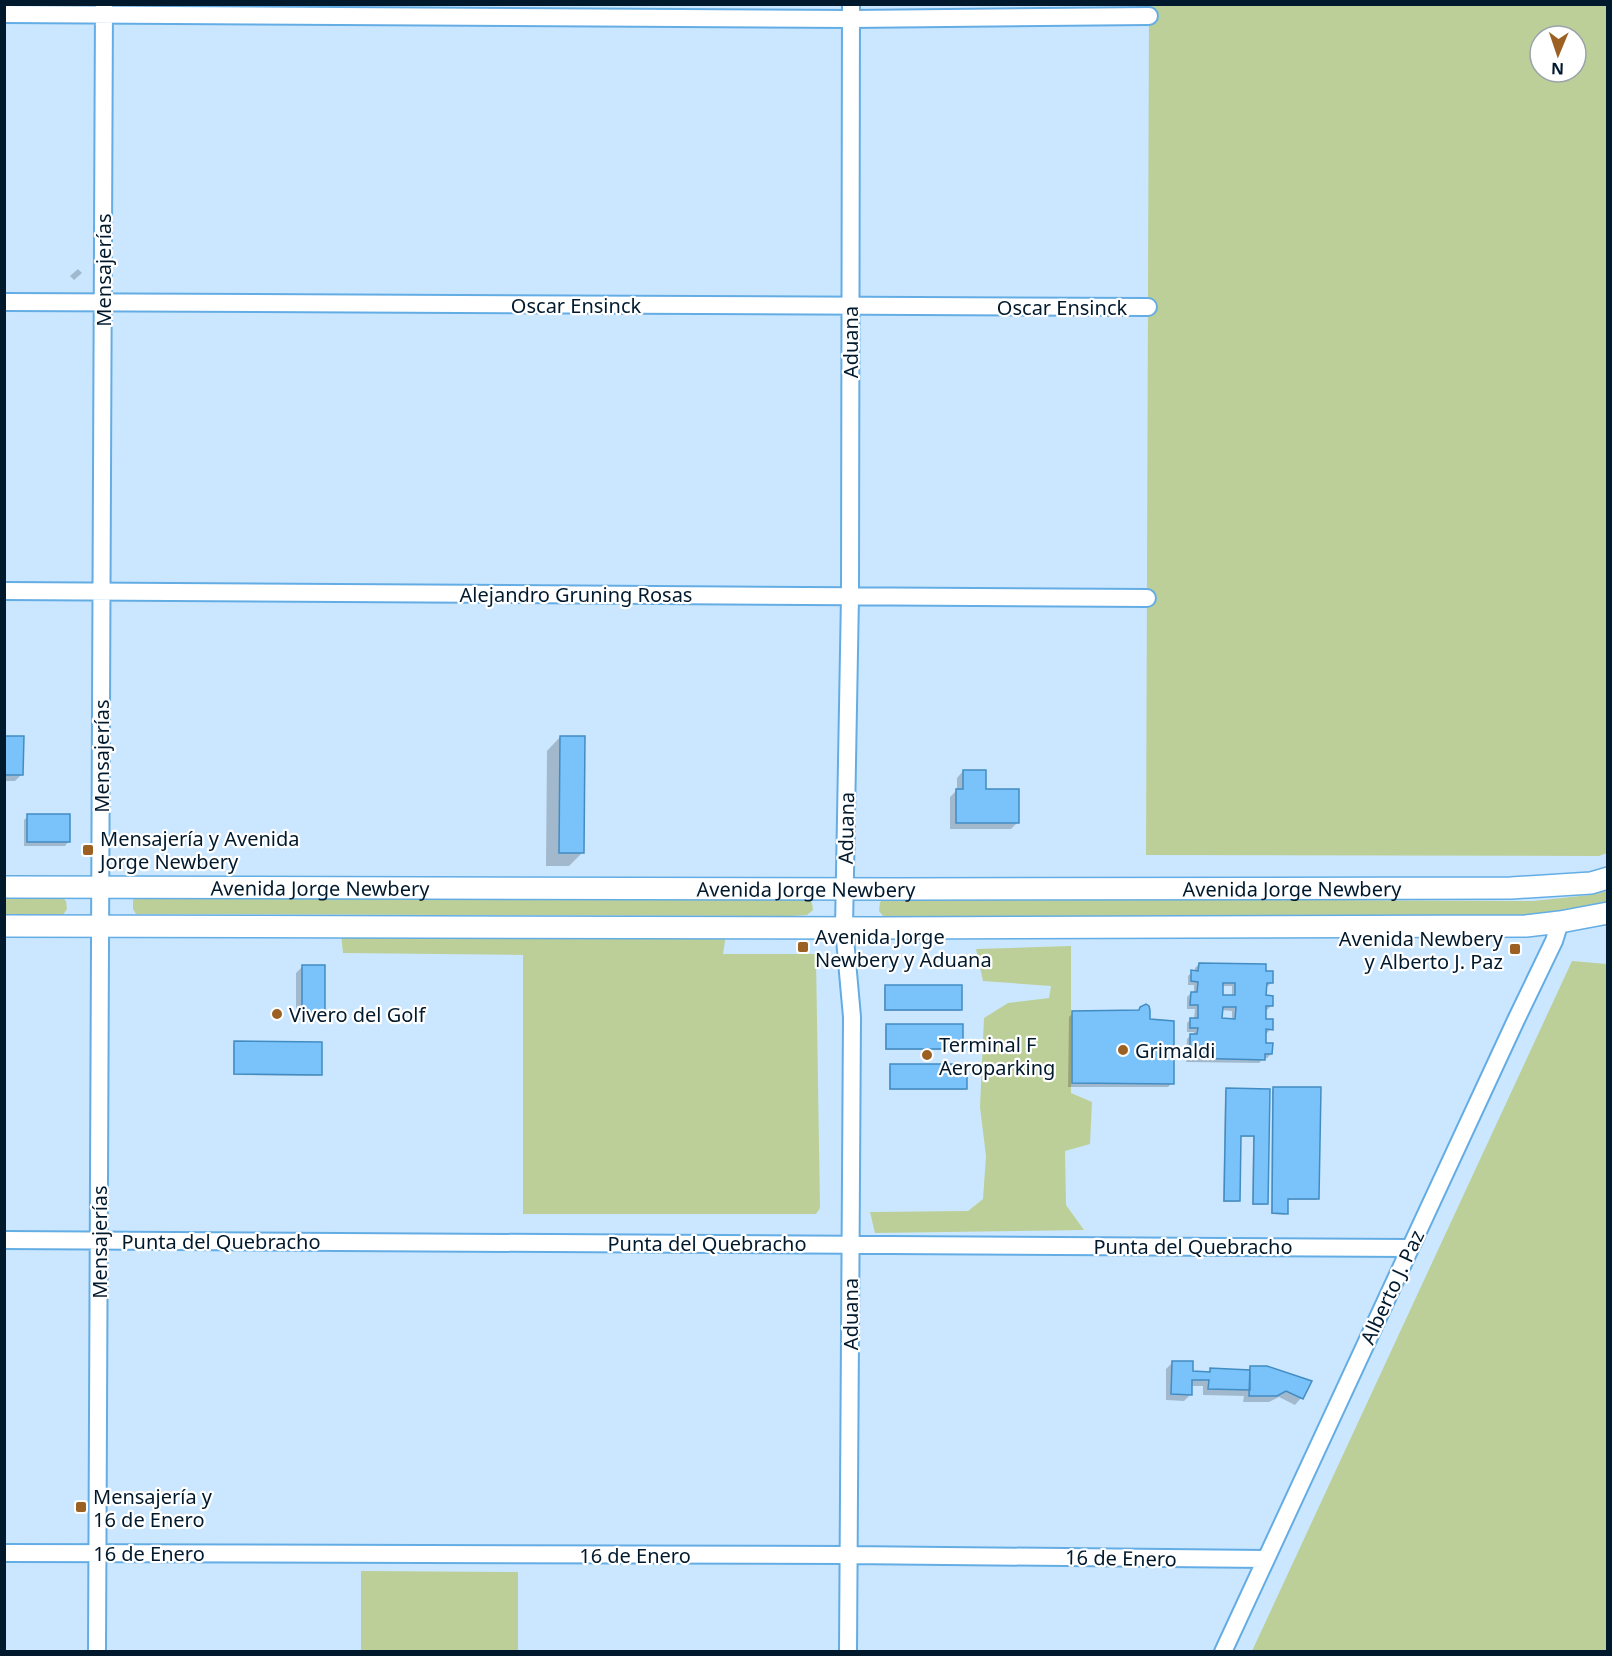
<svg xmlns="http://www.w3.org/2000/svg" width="1612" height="1656" viewBox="0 0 1612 1656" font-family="'Noto Sans',sans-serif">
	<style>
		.green { fill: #bdcf98; fill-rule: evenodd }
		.shadow { fill: #0003; fill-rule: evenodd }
		.building { fill: #79c2fa; stroke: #438cc2; stroke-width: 1.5; fill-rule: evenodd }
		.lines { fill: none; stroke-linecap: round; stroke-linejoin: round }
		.minor-casing { stroke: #64ade4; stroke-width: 20 }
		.major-casing { stroke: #64ade4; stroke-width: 24 }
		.minor { stroke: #fff; stroke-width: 16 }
		.major { stroke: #fff; stroke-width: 21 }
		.poi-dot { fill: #9c6122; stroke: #fff; stroke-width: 2 }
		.labels { text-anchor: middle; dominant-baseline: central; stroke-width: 4.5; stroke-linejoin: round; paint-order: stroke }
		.street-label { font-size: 20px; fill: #00192d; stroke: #fff }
		.poi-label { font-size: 20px; fill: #00192d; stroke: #fff; text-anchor: start }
	</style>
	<rect width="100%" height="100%" fill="#cbe7ff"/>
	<path class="green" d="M 1149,5 L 1607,5 L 1607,853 L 1599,856 L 1146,855 ZM 1540,36 L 1576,36 L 1576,72 L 1540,72 Z
		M 1608,891 L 1607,905 L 1532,917 L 883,916 L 879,911 L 880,902 L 886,898 L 1533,901 L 1590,895 Z
		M 139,896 L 808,899 L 812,903 L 813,910 L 807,915 L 792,916 L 136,914 L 133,909 L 133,900 Z
		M 5,897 L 62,897 L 66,901 L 67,909 L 63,915 L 5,915 Z
		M 341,934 L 726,935 L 723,954 L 815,954 L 816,957 L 820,1208 L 816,1214 L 523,1214 L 523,955 L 343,953 Z
		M 1071,946 L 1071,1093 L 1092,1102 L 1090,1144 L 1065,1151 L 1066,1205 L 1084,1230 L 875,1233 L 870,1212 L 968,1211 L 983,1199 L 986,1156 L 980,1107 L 984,1018 L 1008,1003 L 1049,998 L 1051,986 L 983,981 L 976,949 Z
		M 1572,961 L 1607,964 L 1607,1651 L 1252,1651 Z
		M 361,1571 L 518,1572 L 518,1651 L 361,1651 Z"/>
	<path class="shadow" d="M 78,269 L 82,273 L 74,280 L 70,276 Z
		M 4,737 L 22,774 L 15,781 L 4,781 Z
		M 560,737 L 583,852 L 569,866 L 546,866 L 547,751 Z
		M 963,771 L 1018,822 L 1011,829 L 950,829 L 950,797 L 957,790 L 957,778 Z
		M 28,816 L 69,841 L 65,846 L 24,846 L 24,820 Z
		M 1199,964 L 1264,972 L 1272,982 L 1268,986 L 1265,986 L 1265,997 L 1271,1006 L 1267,1010 L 1264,1010 L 1264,1020 L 1271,1029 L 1267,1033 L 1264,1033 L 1264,1045 L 1271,1054 L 1267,1058 L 1264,1058 L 1259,1063 L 1186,1062 L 1187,1039 L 1191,1035 L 1194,1035 L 1194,1032 L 1187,1032 L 1187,1023 L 1191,1019 L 1194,1019 L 1195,1009 L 1187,1009 L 1187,997 L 1191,993 L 1194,993 L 1194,985 L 1188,985 L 1188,976 L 1192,972 L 1195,972 L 1195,968 ZM 1222,986 L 1232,986 L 1232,996 L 1221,996 ZM 1221,1010 L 1232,1011 L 1232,1020 L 1221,1020 Z
		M 303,966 L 324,1014 L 317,1020 L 296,1020 L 296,973 Z
		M 886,986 L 961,1010 L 959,1011 L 884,1011 L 884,988 Z
		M 1140,1008 L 1172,1083 L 1168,1087 L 1068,1087 L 1069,1017 L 1073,1013 L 1137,1012 Z
		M 887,1025 L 962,1049 L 960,1050 L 885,1050 L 885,1027 Z
		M 235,1042 L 321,1074 L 319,1076 L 233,1075 L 233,1044 Z
		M 891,1066 L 965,1089 L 964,1090 L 889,1090 L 889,1067 Z
		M 1274,1088 L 1318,1198 L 1316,1200 L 1286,1200 L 1286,1213 L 1285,1215 L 1271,1214 L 1272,1090 Z
		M 1227,1089 L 1268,1090 L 1267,1204 L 1265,1205 L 1252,1205 L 1253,1137 L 1240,1137 L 1239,1201 L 1237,1202 L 1223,1202 L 1225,1091 Z
		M 1173,1362 L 1191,1373 L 1207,1373 L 1210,1370 L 1247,1371 L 1251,1367 L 1310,1381 L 1301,1398 L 1295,1405 L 1279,1397 L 1269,1402 L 1243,1402 L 1244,1396 L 1203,1395 L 1203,1386 L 1191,1386 L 1191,1394 L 1184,1401 L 1166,1400 L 1166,1369 Z"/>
	<path class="building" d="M 4,736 L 24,736 L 23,775 L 4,775 Z
		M 560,736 L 585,736 L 584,853 L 559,853 Z
		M 963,770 L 986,770 L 986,789 L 1019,789 L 1019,823 L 956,823 L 956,789 L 963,789 Z
		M 27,814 L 70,814 L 70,842 L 27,842 Z
		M 1199,963 L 1266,964 L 1266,971 L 1273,971 L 1273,983 L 1267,983 L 1266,995 L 1273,996 L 1273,1006 L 1266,1006 L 1266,1019 L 1273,1019 L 1273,1030 L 1266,1029 L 1266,1043 L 1273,1043 L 1272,1054 L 1265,1054 L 1265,1060 L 1190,1058 L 1190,1034 L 1197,1034 L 1198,1028 L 1190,1028 L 1190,1018 L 1198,1018 L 1198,1005 L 1190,1005 L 1191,992 L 1197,992 L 1198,982 L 1191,981 L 1191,970 L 1198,971 ZM 1223,983 L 1235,983 L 1235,995 L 1223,995 ZM 1223,1007 L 1236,1007 L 1235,1019 L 1222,1018 Z
		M 302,965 L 325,965 L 325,1014 L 302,1014 Z
		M 885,985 L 962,985 L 962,1010 L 885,1010 Z
		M 1146,1004 L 1149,1006 L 1150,1010 L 1150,1019 L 1174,1021 L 1174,1084 L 1072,1083 L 1072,1011 L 1139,1010 L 1140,1007 Z
		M 886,1024 L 963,1024 L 963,1049 L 886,1049 Z
		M 234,1041 L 322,1042 L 322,1075 L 234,1074 Z
		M 890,1064 L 967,1064 L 967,1089 L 890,1089 Z
		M 1273,1087 L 1321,1087 L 1319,1199 L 1288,1199 L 1288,1214 L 1272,1213 Z
		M 1226,1088 L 1270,1089 L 1268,1204 L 1253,1204 L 1254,1136 L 1241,1136 L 1240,1201 L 1224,1201 Z
		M 1172,1361 L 1193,1361 L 1193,1371 L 1210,1372 L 1210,1368 L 1250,1370 L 1250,1390 L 1208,1389 L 1209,1380 L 1192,1380 L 1192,1395 L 1171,1394 Z
		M 1250,1366 L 1267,1366 L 1312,1381 L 1303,1399 L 1286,1391 L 1277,1396 L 1249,1396 Z"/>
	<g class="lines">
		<g class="minor-casing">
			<path id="minor" d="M 4,14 L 851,19 L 1149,16
				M 4,302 L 1148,307
				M 4,591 L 1147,598
				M 4,1240 L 1410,1248
				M 4,1553 L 848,1555 L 1266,1559
				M 97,1652 L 104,4
				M 848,1652 L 852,1017 L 844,928 L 850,596 L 851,4
				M 1223,1652 L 1516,1020 L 1554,941 L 1560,922"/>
		</g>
		<g class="major-casing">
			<g id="major">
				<path id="s1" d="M 4,887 L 898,889 L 1511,888 L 1591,883 L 1608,878"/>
				<path d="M 4,926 L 878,928 L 1526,926 L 1560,922 L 1608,913"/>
			</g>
		</g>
		<use href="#minor" class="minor"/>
		<use href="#major" class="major"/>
	</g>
	<g class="poi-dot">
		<rect x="82" y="844" width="12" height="12" rx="3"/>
		<rect x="797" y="941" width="12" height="12" rx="3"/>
		<rect x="1509" y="943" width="12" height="12" rx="3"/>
		<circle cx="277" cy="1014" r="6"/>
		<circle cx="1123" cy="1050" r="6"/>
		<circle cx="927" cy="1055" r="6"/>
		<rect x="75" y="1501" width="12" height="12" rx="3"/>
	</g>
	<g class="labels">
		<g class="street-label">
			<text transform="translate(103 270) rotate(-90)">Mensajerías</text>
			<text x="576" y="305">Oscar Ensinck</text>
			<text x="1062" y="307">Oscar Ensinck</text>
			<text transform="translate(850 342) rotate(-90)">Aduana</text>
			<text x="576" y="594">Alejandro Gruning Rosas</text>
			<text transform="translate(101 756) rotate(-90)">Mensajerías</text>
			<text transform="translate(846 828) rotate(-89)">Aduana</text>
			<text stroke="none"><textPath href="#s1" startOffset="316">Avenida Jorge Newbery</textPath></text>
			<text stroke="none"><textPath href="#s1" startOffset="1288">Avenida Jorge Newbery</textPath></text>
			<text stroke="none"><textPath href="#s1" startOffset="802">Avenida Jorge Newbery</textPath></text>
			<text x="221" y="1241">Punta del Quebracho</text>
			<text transform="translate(99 1242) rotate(-90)">Mensajerías</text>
			<text x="707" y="1243">Punta del Quebracho</text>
			<text x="1193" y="1246">Punta del Quebracho</text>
			<text transform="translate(1392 1287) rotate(-65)">Alberto J. Paz</text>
			<text transform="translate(850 1314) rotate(-90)">Aduana</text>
			<text x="149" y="1553">16 de Enero</text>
			<text x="635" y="1555">16 de Enero</text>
			<text transform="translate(1121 1558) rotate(1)">16 de Enero</text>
		</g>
		<g class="poi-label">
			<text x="100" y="838">Mensajería y Avenida<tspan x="100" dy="23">Jorge Newbery</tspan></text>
			<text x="815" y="936">Avenida Jorge<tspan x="815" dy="23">Newbery y Aduana</tspan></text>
			<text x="1503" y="938" text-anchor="end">Avenida Newbery<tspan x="1503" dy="23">y Alberto J. Paz</tspan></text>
			<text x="289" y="1014">Vivero del Golf</text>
			<text x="939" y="1044">Terminal F<tspan x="939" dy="23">Aeroparking</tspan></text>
			<text x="1135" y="1050">Grimaldi</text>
			<text x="93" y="1496">Mensajería y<tspan x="93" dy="23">16 de Enero</tspan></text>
		</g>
	</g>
	<rect width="1612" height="1656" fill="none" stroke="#00192d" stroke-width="12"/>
	<g transform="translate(1558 54) rotate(182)"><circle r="28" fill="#ffffff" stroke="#99a3ab" stroke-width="1.5"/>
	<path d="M0-4.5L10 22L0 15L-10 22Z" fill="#9c6122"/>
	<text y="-9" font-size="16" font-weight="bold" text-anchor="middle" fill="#00192d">N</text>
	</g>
</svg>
